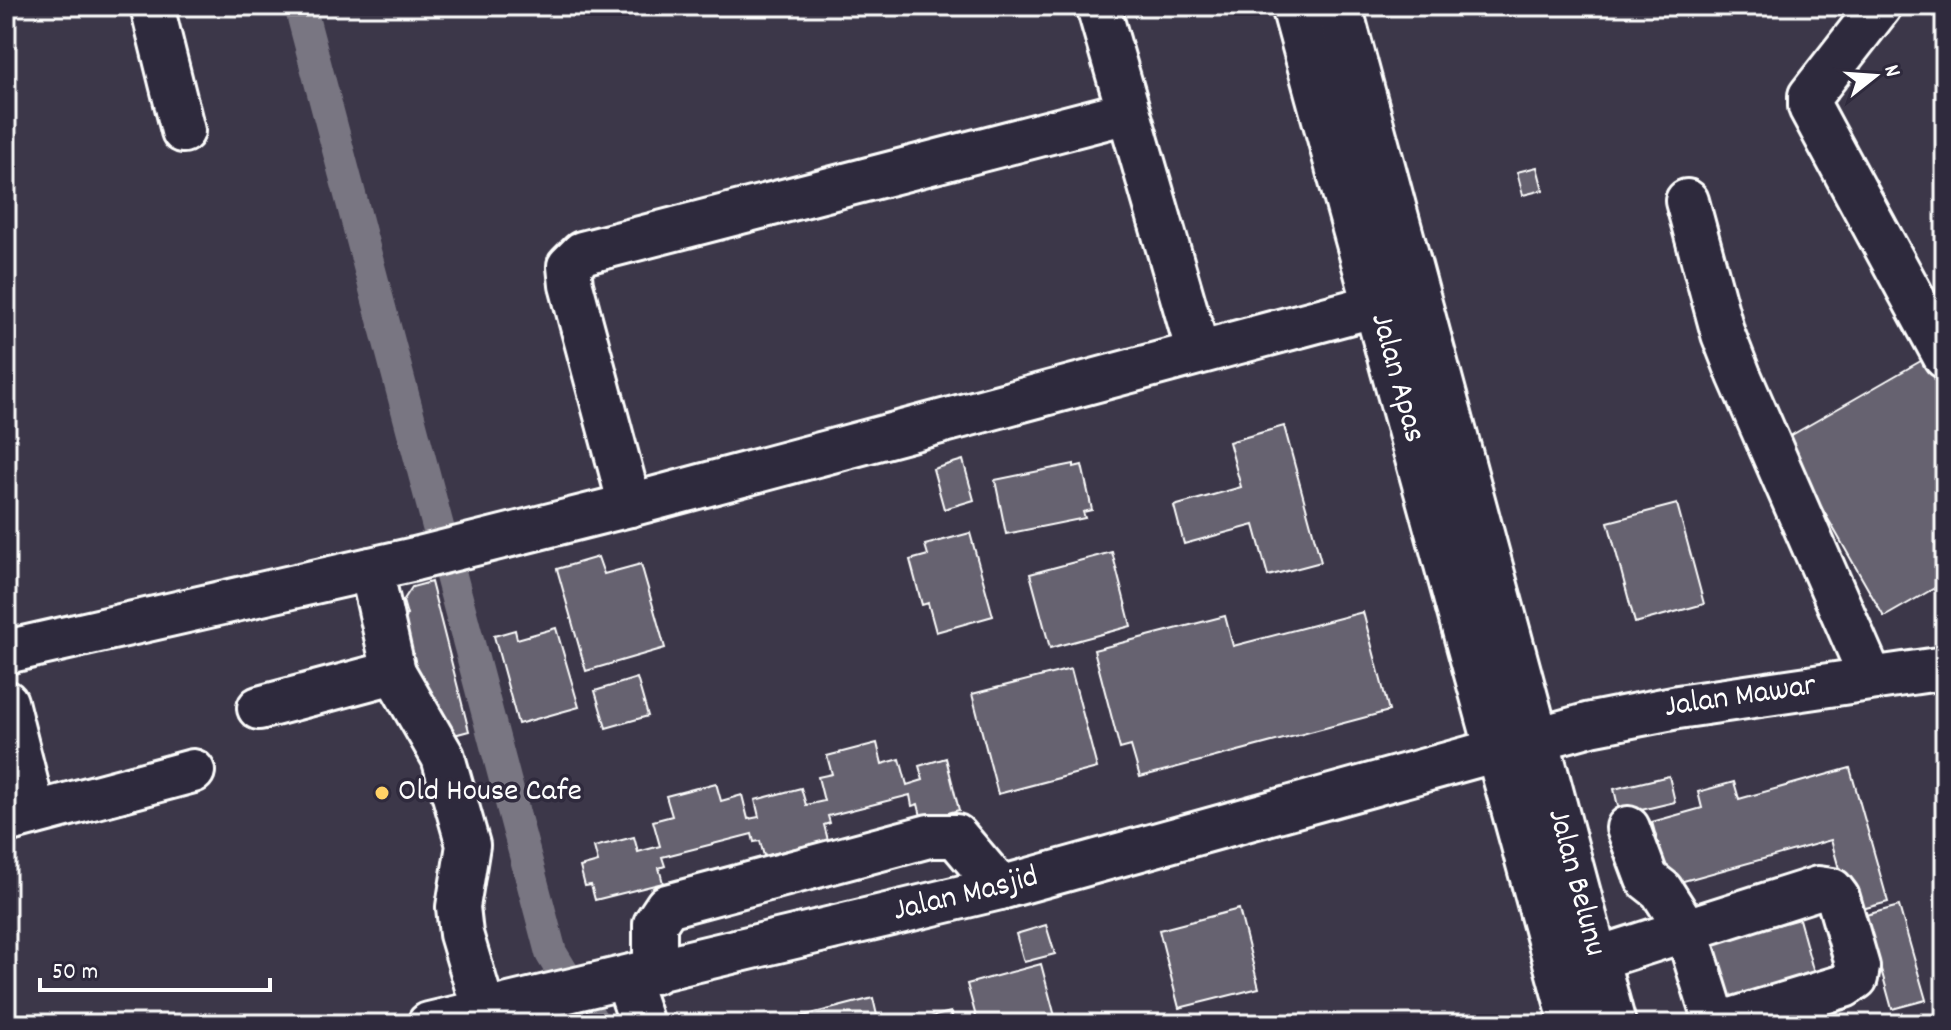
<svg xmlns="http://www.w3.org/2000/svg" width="1951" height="1030" viewBox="0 0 1951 1030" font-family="Dekko,sans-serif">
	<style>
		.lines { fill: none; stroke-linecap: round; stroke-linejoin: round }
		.canal { stroke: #797682; stroke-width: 32 }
		.building { fill: #666270; stroke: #fff; stroke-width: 2 }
		.minor-casing { stroke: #fff; stroke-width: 48 }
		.highway-casing { stroke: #fff; stroke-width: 50 }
		.minor { stroke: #2f2a3d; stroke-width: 42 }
		.highway { stroke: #2f2a3d; stroke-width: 44 }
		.poi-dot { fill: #ffd166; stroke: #2f2a3d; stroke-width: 3 }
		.labels { text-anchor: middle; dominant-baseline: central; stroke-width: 7; stroke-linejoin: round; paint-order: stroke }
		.street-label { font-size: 32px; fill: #fff; stroke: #2f2a3d }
		.poi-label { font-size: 32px; fill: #fff; stroke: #2f2a3d; text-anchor: start }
	</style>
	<rect width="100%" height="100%" fill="#3c3749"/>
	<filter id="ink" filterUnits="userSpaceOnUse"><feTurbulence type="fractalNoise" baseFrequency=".0125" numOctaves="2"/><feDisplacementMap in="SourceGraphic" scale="16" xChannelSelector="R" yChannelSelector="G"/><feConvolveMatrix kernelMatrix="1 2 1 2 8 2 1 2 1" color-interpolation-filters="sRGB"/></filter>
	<g filter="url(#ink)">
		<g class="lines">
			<path class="canal" d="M 300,6 L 551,953 L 594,1024"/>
		</g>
		<path class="building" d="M 1537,167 L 1543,190 L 1523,195 L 1517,172 Z
			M 1926,358 L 1945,392 L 1945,582 L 1884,617 L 1783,440 Z
			M 1284,426 L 1321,562 L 1268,576 L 1254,525 L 1184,544 L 1174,506 L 1241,487 L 1229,442 Z
			M 963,460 L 974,500 L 944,509 L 933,469 Z
			M 1074,464 L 1074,467 L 1082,465 L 1092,510 L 1083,512 L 1085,518 L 1006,534 L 995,480 Z
			M 1677,504 L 1704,604 L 1635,623 L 1608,522 Z
			M 970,533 L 993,616 L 936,632 L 928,603 L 922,605 L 910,560 L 928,555 L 925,545 Z
			M 1112,552 L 1131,626 L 1050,648 L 1030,574 Z
			M 598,557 L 604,574 L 641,564 L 665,648 L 586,671 L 557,569 Z
			M 431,582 L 469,731 L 435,740 L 407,632 L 399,634 L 395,619 L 407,615 L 403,601 L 412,587 Z
			M 1363,612 L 1389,711 L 1140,777 L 1131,746 L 1120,749 L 1094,650 L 1225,616 L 1233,646 Z
			M 556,628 L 579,707 L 518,724 L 494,636 L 515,630 L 517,639 Z
			M 1071,669 L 1097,768 L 998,794 L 972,694 Z
			M 637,678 L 648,716 L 606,728 L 595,691 Z
			M 877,743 L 882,764 L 900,759 L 907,785 L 923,780 L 919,766 L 946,758 L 959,810 L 922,820 L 918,804 L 912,806 L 910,795 L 828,816 L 830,823 L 824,825 L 828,840 L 764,856 L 760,841 L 754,842 L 752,834 L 662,857 L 665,866 L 659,868 L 663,883 L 595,900 L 591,885 L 585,886 L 580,867 L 598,862 L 594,847 L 634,837 L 638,852 L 660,846 L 653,821 L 672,816 L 666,796 L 716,783 L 721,801 L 742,795 L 748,819 L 759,817 L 755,800 L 801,788 L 806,805 L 824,801 L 818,777 L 832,774 L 827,756 Z
			M 1850,768 L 1888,902 L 1851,912 L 1831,840 L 1669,885 L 1652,822 L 1702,808 L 1698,792 L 1734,782 L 1739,799 Z
			M 1669,776 L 1675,802 L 1620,815 L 1614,789 Z
			M 1899,906 L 1926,1000 L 1892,1009 L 1866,915 Z
			M 1239,909 L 1259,988 L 1179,1008 L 1159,930 Z
			M 1799,919 L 1815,977 L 1713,1007 L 1696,948 Z
			M 1046,925 L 1055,954 L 1024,962 L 1016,934 Z
			M 1041,964 L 1057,1024 L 978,1024 L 967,984 Z
			M 873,998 L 879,1024 L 772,1024 Z
			M 951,1012 L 954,1024 L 902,1024 Z"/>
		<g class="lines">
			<g class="minor-casing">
				<g id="minor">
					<path d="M 152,6 L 183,131"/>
					<path d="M 1098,6 L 1198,352"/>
					<path d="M 1880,6 L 1810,96 L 1810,107 L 1945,357"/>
					<path d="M 1687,201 L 1723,334 L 1739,375 L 1871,678"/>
					<path d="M 630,505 L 571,285 L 569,266 L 582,253 L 1128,112"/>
					<path d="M 371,569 L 394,672 L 443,757 L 468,845 L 458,907 L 461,934 L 484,1011"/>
					<path d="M 6,652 L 415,559 L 630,505 L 1377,305"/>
					<path d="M 6,702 L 34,813"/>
					<path d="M 259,708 L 394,672"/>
					<path d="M 6,821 L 193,771"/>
					<path d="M 1595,959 L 1818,888 L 1832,890 L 1838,898 L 1858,967 L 1856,978 L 1844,986 L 1731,1020 L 1720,1020 L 1712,1012 L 1686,929 L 1661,890 L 1647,879 L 1628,828"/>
					<path d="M 655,972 L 655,924 L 667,906 L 929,836 L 956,836 L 1000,888"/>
					<path d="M 627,980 L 642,1024"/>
					<path id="s1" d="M 429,1024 L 1000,888 L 1591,724 L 1678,707 L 1945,668"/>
				</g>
			</g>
			<g class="highway-casing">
				<g id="highway">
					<path id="s2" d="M 1294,6 L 1573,1024"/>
					<path id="s3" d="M 1339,6 L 1613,1024"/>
				</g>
			</g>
			<use href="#minor" class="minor"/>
			<use href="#highway" class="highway"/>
		</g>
	</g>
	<circle class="poi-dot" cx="382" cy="793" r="8"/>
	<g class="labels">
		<g class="street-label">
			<text stroke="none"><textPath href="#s2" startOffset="386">Jalan Apas</textPath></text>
			<text stroke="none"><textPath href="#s1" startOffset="1352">Jalan Mawar</textPath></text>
			<text stroke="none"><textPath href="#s3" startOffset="908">Jalan Belunu</textPath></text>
			<text stroke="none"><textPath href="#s1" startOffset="552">Jalan Masjid</textPath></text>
		</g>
		<g class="poi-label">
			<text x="398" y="793">Old House Cafe</text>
		</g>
	</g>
	<rect width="1951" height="1030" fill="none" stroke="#2f2a3d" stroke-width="32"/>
	<rect x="16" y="16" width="1919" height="998" fill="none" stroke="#fff" stroke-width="3" filter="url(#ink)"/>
	<g transform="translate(1875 76) rotate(73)" stroke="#2f2a3d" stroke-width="6" paint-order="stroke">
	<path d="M0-6L14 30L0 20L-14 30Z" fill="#ffffff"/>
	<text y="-12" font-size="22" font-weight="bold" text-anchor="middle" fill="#ffffff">N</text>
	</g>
	<path d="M40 978v12h230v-12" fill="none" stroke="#ffffff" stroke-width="4"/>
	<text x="52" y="978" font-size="24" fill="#ffffff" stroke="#2f2a3d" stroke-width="6" paint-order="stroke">50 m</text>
</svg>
